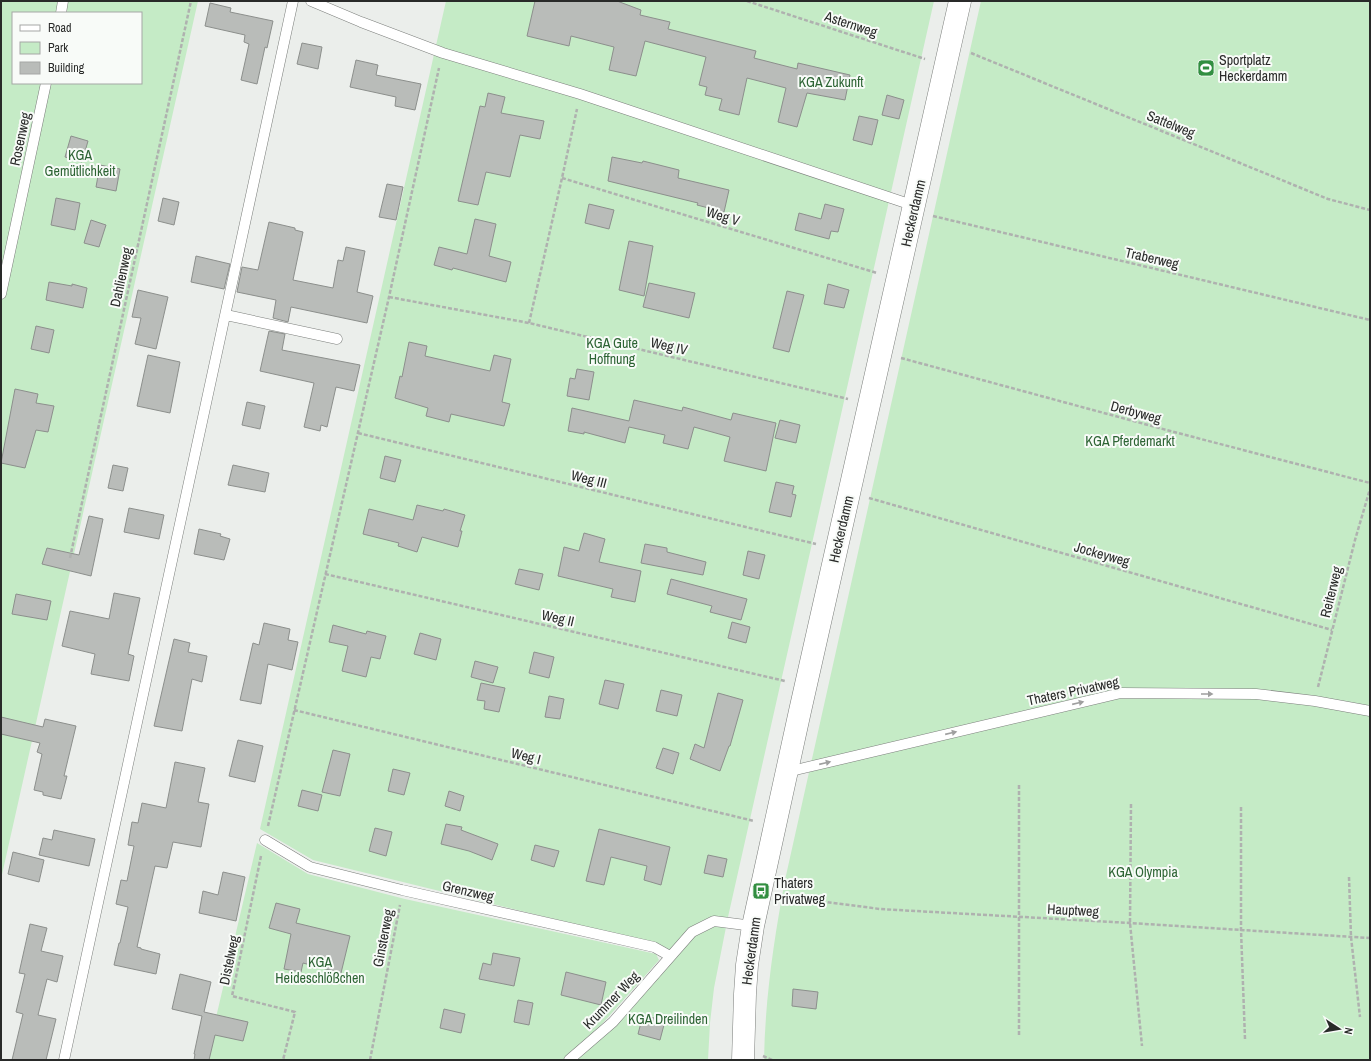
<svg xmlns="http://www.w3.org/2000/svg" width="1371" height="1061" viewBox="0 0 1371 1061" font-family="'Archivo Narrow',sans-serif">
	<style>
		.green { fill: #c5ebc6; fill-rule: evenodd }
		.building { fill: #b9bcb9; stroke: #8c8f8c }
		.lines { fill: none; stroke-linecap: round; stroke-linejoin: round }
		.service-casing { stroke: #7c7f7c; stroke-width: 11 }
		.tertiary-casing { stroke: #7c7f7c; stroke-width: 23 }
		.path { stroke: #afb1af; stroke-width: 2.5; stroke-dasharray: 4 2; stroke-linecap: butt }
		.service { stroke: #fff; stroke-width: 10 }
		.tertiary { stroke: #fff; stroke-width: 22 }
		.oneway { fill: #9f9f9f }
		.labels { text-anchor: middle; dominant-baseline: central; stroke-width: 4; stroke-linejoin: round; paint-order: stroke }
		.street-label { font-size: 14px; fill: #292a29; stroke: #f8fbf8 }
		.poi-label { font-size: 14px; fill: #292a29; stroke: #f8fbf8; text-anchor: start }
		.park-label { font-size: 14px; fill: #2d6434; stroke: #f8fbf8 }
	</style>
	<rect width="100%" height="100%" fill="#ebeeeb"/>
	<path class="green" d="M 1,1 L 198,1 L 1,879 ZM 13,13 L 141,13 L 141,83 L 13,83 Z
		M 446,1 L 934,1 L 728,917 L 714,988 L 710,1023 L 708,1060 L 573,1060 L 671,954 L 660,945 L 313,860 L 260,829 Z
		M 981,1 L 1370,1 L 1370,1060 L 764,1060 C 765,999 774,939 785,880 Z
		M 257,843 L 308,874 L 405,899 L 656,954 L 659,960 L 570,1060 L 206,1060 Z"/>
	<path class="building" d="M 535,1 L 617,1 L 641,10 L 640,15 L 670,22 L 668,29 L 756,51 L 754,58 L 797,69 L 798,63 L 850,75 L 845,100 L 807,93 L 797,127 L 778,122 L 786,88 L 747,78 L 739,115 L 719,110 L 722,99 L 705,95 L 707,87 L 699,85 L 706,57 L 645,41 L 636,76 L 609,70 L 614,47 L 571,36 L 569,46 L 527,36 Z
		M 210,3 L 231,8 L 230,12 L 273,21 L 267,48 L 265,47 L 257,84 L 241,80 L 249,44 L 244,42 L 245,35 L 205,26 Z
		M 302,43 L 322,47 L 318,69 L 297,64 Z
		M 356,60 L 378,65 L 376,75 L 421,84 L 415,110 L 395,106 L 396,97 L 350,87 Z
		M 488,93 L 505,97 L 501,113 L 544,121 L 540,139 L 520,135 L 510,177 L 486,172 L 478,205 L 458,201 L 480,106 L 485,107 Z
		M 887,95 L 904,100 L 899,119 L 882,115 Z
		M 859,116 L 878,120 L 872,145 L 853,140 Z
		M 71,136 L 88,141 L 82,162 L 65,157 Z
		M 612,157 L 642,163 L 643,161 L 679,170 L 678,178 L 729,190 L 724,212 L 697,205 L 698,203 L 608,181 Z
		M 100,165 L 120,169 L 116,191 L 96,187 Z
		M 387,184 L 403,187 L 396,220 L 379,217 Z
		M 56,198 L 80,203 L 75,230 L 51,225 Z
		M 163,198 L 179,202 L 174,225 L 158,221 Z
		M 589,204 L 614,210 L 609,229 L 585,223 Z
		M 825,204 L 844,209 L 838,232 L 831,231 L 829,239 L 795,230 L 799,213 L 821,219 Z
		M 475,219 L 496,224 L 489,256 L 511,262 L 506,282 L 453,268 L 452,270 L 434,265 L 439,247 L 467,254 Z
		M 91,220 L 106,225 L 99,247 L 84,243 Z
		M 269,222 L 295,228 L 295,230 L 303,232 L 293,280 L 333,288 L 338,260 L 343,261 L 346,247 L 365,251 L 357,292 L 373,296 L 367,323 L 291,307 L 288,322 L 273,318 L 276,300 L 237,292 L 242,267 L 258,270 Z
		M 629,241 L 653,246 L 644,296 L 619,290 Z
		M 196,256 L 230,264 L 224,289 L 191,282 Z
		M 49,282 L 72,286 L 72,284 L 87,288 L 83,308 L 46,300 Z
		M 649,283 L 695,293 L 689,318 L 643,307 Z
		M 828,284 L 849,290 L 844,308 L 824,304 Z
		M 138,290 L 168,297 L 156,349 L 135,344 L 141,318 L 132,317 Z
		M 787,291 L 804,295 L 789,352 L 773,348 Z
		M 36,326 L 54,330 L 49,353 L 31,349 Z
		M 269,331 L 285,334 L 282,350 L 360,365 L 354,391 L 336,387 L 327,427 L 321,425 L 320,431 L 304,427 L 314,383 L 260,371 Z
		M 409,342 L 427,346 L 425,356 L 490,371 L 494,355 L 511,359 L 502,402 L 510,404 L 504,426 L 451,414 L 449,422 L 426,416 L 428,408 L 395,398 L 400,376 L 402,377 Z
		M 148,355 L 180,362 L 170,413 L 137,406 Z
		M 577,369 L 594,372 L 589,400 L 567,396 L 570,378 L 575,379 Z
		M 15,389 L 38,394 L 36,403 L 54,406 L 48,432 L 36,430 L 25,468 L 1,463 Z
		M 634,400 L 682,411 L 683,407 L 731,420 L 733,413 L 776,423 L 766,471 L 724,461 L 730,437 L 694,427 L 688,449 L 663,443 L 665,435 L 629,427 L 625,443 L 584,432 L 584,434 L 568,431 L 572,408 L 629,421 Z
		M 247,402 L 265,406 L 260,429 L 242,425 Z
		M 780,420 L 800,425 L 796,443 L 775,438 Z
		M 385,456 L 401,460 L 395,482 L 380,478 Z
		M 113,465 L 128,468 L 123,491 L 108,488 Z
		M 233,465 L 269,473 L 265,492 L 228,485 Z
		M 776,482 L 794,486 L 792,494 L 796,495 L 791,517 L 769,512 Z
		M 417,505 L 443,511 L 444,509 L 465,515 L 460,531 L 462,531 L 458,547 L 422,537 L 417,552 L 398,546 L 399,543 L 363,534 L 369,509 L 413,520 Z
		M 129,508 L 164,515 L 159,539 L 124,532 Z
		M 89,516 L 103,519 L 91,576 L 42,564 L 47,548 L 79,555 Z
		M 199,529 L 221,534 L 220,536 L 230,539 L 224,560 L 194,554 Z
		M 584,533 L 605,539 L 599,562 L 641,571 L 635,602 L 611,597 L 613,589 L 558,576 L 564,547 L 579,551 Z
		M 645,544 L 667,548 L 667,552 L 706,562 L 703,575 L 641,563 Z
		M 748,551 L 765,555 L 759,579 L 743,575 Z
		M 519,569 L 543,574 L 539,590 L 515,584 Z
		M 671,579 L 747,599 L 741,620 L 710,612 L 712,606 L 667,594 Z
		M 114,593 L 140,598 L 128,654 L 134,656 L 129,681 L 91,674 L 95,654 L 62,646 L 70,611 L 109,619 Z
		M 16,594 L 51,601 L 47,620 L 12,614 Z
		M 732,622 L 750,627 L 746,643 L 728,638 Z
		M 264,623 L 290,629 L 288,640 L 298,642 L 292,670 L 268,664 L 261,704 L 240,700 L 253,643 L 259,645 Z
		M 333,625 L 366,634 L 367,631 L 386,636 L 380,659 L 371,657 L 366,677 L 342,671 L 348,646 L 329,642 Z
		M 420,633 L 441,639 L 436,660 L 414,654 Z
		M 174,639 L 190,643 L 188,652 L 207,656 L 202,682 L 192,679 L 182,731 L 154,726 Z
		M 534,652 L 554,657 L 549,678 L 529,673 Z
		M 475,661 L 498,667 L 493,683 L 471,677 Z
		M 605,680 L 624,684 L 618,709 L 599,704 Z
		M 481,683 L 505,688 L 499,712 L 484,709 L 485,701 L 477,700 Z
		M 661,690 L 682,695 L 677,716 L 656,711 Z
		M 718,693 L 743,700 L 730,746 L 729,746 L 720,771 L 690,759 L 695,744 L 704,748 Z
		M 549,696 L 564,699 L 560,719 L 545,717 Z
		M 1,717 L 43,727 L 45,719 L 76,726 L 64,776 L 67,776 L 61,799 L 43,795 L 43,792 L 34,790 L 42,754 L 37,752 L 40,743 L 1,734 Z
		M 238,740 L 263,746 L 255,782 L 229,776 Z
		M 663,748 L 679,753 L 673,774 L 656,768 Z
		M 333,750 L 350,754 L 340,796 L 322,792 Z
		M 175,762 L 205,768 L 198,802 L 209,804 L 201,847 L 173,842 L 167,868 L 155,866 L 137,947 L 141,948 L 141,949 L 160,954 L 156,974 L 114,965 L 119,943 L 120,943 L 128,907 L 116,904 L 121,880 L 127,881 L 134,846 L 128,845 L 132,822 L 138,823 L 142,803 L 166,808 Z
		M 393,769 L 410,773 L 404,795 L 388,791 Z
		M 302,790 L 322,795 L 318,811 L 298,806 Z
		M 449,791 L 464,796 L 460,811 L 445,806 Z
		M 446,824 L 462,827 L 461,830 L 498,844 L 492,860 L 469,851 L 441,844 Z
		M 375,828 L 392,832 L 386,856 L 369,851 Z
		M 599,829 L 670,847 L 661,885 L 644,880 L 647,866 L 611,857 L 604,885 L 586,881 Z
		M 54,830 L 95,839 L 89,866 L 39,855 L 43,838 L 52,840 Z
		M 535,845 L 559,851 L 554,867 L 531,860 Z
		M 13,852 L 44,860 L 39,882 L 8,874 Z
		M 708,855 L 727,859 L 723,877 L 704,873 Z
		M 223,872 L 245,877 L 236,921 L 199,913 L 203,891 L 218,895 Z
		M 276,903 L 300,909 L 296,923 L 350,936 L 341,973 L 303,963 L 301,972 L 284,969 L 291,934 L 269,928 Z
		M 30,924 L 47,928 L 41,951 L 63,956 L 57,982 L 47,979 L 38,1015 L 56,1019 L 46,1060 L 12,1060 L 23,1014 L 16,1012 L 25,974 L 19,973 Z
		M 493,953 L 520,958 L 514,986 L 479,979 L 483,963 L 491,965 Z
		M 566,972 L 606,982 L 601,1005 L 561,995 Z
		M 180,974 L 211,982 L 204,1012 L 248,1022 L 243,1041 L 215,1035 L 209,1060 L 194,1060 L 195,1054 L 194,1054 L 202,1016 L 172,1009 Z
		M 793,989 L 818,992 L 816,1009 L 792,1006 Z
		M 518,1000 L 533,1003 L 529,1025 L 514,1022 Z
		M 444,1009 L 465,1014 L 461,1033 L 440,1028 Z
		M 643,1015 L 665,1021 L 660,1040 L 638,1034 Z"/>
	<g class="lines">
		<g class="service-casing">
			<path id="service" d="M 311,1 L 361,22 L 443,53 L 580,94 L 915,206
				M 61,13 L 63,1
				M 1,294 L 46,83
				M 226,315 L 337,339
				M 787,772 L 1121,693 L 1256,694 L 1315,701 L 1370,711
				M 265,840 L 310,867 L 402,890 L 654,947 L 670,956
				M 64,1060 L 293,1
				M 569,1060 L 613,1022 L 692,932 L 714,921 L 753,926"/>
		</g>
		<g class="tertiary-casing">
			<path id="tertiary" d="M 743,1060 L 745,994 L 747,965 L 753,926 L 800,711 L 960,1"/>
		</g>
		<path class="path" d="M 747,1 L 925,59
			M 971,53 L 1328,199 L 1370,210
			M 562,178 L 877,273
			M 933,216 L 1370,320
			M 389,297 L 529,323 L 848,399
			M 529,323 L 562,178 L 577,109
			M 901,358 L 1174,432 L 1370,483
			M 358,433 L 816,544
			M 869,498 L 1332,630
			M 70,558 L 191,1
			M 325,574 L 785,681
			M 1318,687 L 1355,540 L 1370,489
			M 294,710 L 754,821
			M 1019,785 L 1019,1035
			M 1131,804 L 1130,923 L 1142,1046
			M 1241,807 L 1241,930 L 1245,1039
			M 268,826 L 389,297 L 439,68
			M 261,856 L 232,996 L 295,1012 L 283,1060
			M 1349,877 L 1351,937 L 1360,1017
			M 780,896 L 880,909 L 1130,923 L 1370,938
			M 763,1056 L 772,1060
			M 370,1060 L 400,905"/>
		<use href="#service" class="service"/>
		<use href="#tertiary" class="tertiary"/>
	</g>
	<defs><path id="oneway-solid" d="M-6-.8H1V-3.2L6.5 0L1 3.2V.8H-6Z"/></defs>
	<g class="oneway">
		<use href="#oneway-solid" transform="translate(1207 694)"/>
		<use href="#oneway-solid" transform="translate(1078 703) rotate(-13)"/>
		<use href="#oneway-solid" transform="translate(951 733) rotate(-13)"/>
		<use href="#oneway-solid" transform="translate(825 763) rotate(-13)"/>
	</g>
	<defs>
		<g id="stadium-square" transform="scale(0.9)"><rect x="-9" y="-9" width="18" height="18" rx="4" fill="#318e40" stroke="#f8fbf8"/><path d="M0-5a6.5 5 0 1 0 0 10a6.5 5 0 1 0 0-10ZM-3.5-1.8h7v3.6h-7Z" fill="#fff"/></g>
		<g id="bus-square" transform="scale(0.9)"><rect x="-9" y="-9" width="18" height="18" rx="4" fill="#318e40" stroke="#f8fbf8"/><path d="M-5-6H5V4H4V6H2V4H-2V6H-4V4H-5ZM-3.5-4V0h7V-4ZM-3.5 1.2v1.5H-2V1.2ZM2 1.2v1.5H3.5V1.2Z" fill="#fff"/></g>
	</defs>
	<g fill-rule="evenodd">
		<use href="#stadium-square" x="1206" y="68"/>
		<use href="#bus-square" x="761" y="891"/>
	</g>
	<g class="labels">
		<g class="street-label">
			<text transform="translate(851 24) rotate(18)">Asternweg</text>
			<text transform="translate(1171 124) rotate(22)">Sattelweg</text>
			<text transform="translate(20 139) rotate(-78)">Rosenweg</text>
			<text transform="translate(913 213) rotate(-77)">Heckerdamm</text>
			<text transform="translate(723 216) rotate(17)">Weg V</text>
			<text transform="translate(1152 258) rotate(13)">Traberweg</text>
			<text transform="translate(121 277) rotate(-78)">Dahlienweg</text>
			<text transform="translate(669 346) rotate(13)">Weg IV</text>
			<text transform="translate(1136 412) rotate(15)">Derbyweg</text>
			<text transform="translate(589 479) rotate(14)">Weg III</text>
			<text transform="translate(841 529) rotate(-77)">Heckerdamm</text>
			<text transform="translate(1102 554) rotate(16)">Jockeyweg</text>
			<text transform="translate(1331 592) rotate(-76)">Reiterweg</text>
			<text transform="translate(558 618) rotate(13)">Weg II</text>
			<text transform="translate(1073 691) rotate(-12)">Thaters Privatweg</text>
			<text transform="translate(526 756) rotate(14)">Weg I</text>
			<text transform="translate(468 891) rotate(13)">Grenzweg</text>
			<text transform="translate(1073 910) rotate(3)">Hauptweg</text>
			<text transform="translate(383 938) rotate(-79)">Ginsterweg</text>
			<text transform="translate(751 951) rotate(-82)">Heckerdamm</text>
			<text transform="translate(229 960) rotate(-78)">Distelweg</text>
			<text transform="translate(611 1000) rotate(-46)">Krummer Weg</text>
		</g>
		<g class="poi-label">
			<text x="1219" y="60">Sportplatz<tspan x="1219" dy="16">Heckerdamm</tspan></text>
			<text x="774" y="883">Thaters<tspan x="774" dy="16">Privatweg</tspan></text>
		</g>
		<g class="park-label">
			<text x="831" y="82">KGA Zukunft</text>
			<text x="80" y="155">KGA<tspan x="80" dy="16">Gemütlichkeit</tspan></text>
			<text x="612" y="343">KGA Gute<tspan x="612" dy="16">Hoffnung</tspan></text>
			<text x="1130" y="441">KGA Pferdemarkt</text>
			<text x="1143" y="872">KGA Olympia</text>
			<text x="320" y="962">KGA<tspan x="320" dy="16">Heideschlößchen</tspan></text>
			<text x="668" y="1019">KGA Dreilinden</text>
		</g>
	</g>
	<rect width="1371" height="1061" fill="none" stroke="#292a29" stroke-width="4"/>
	<rect x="12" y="12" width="130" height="72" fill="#f8fbf8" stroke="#a5a7a5"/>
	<rect x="20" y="25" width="20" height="6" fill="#ffffff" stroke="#a5a7a5"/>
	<text x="48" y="32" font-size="12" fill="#292a29">Road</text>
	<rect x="20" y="42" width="20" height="12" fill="#c5ebc6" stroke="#a5a7a5"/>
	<text x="48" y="52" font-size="12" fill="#292a29">Park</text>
	<rect x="20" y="62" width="20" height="12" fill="#b9bcb9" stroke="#a5a7a5"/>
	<text x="48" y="72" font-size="12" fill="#292a29">Building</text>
	<g transform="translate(1339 1029) rotate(102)" stroke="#f8fbf8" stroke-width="3" paint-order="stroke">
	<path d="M0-3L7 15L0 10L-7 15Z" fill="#292a29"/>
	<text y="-6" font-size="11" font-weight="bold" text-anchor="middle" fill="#292a29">N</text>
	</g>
</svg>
